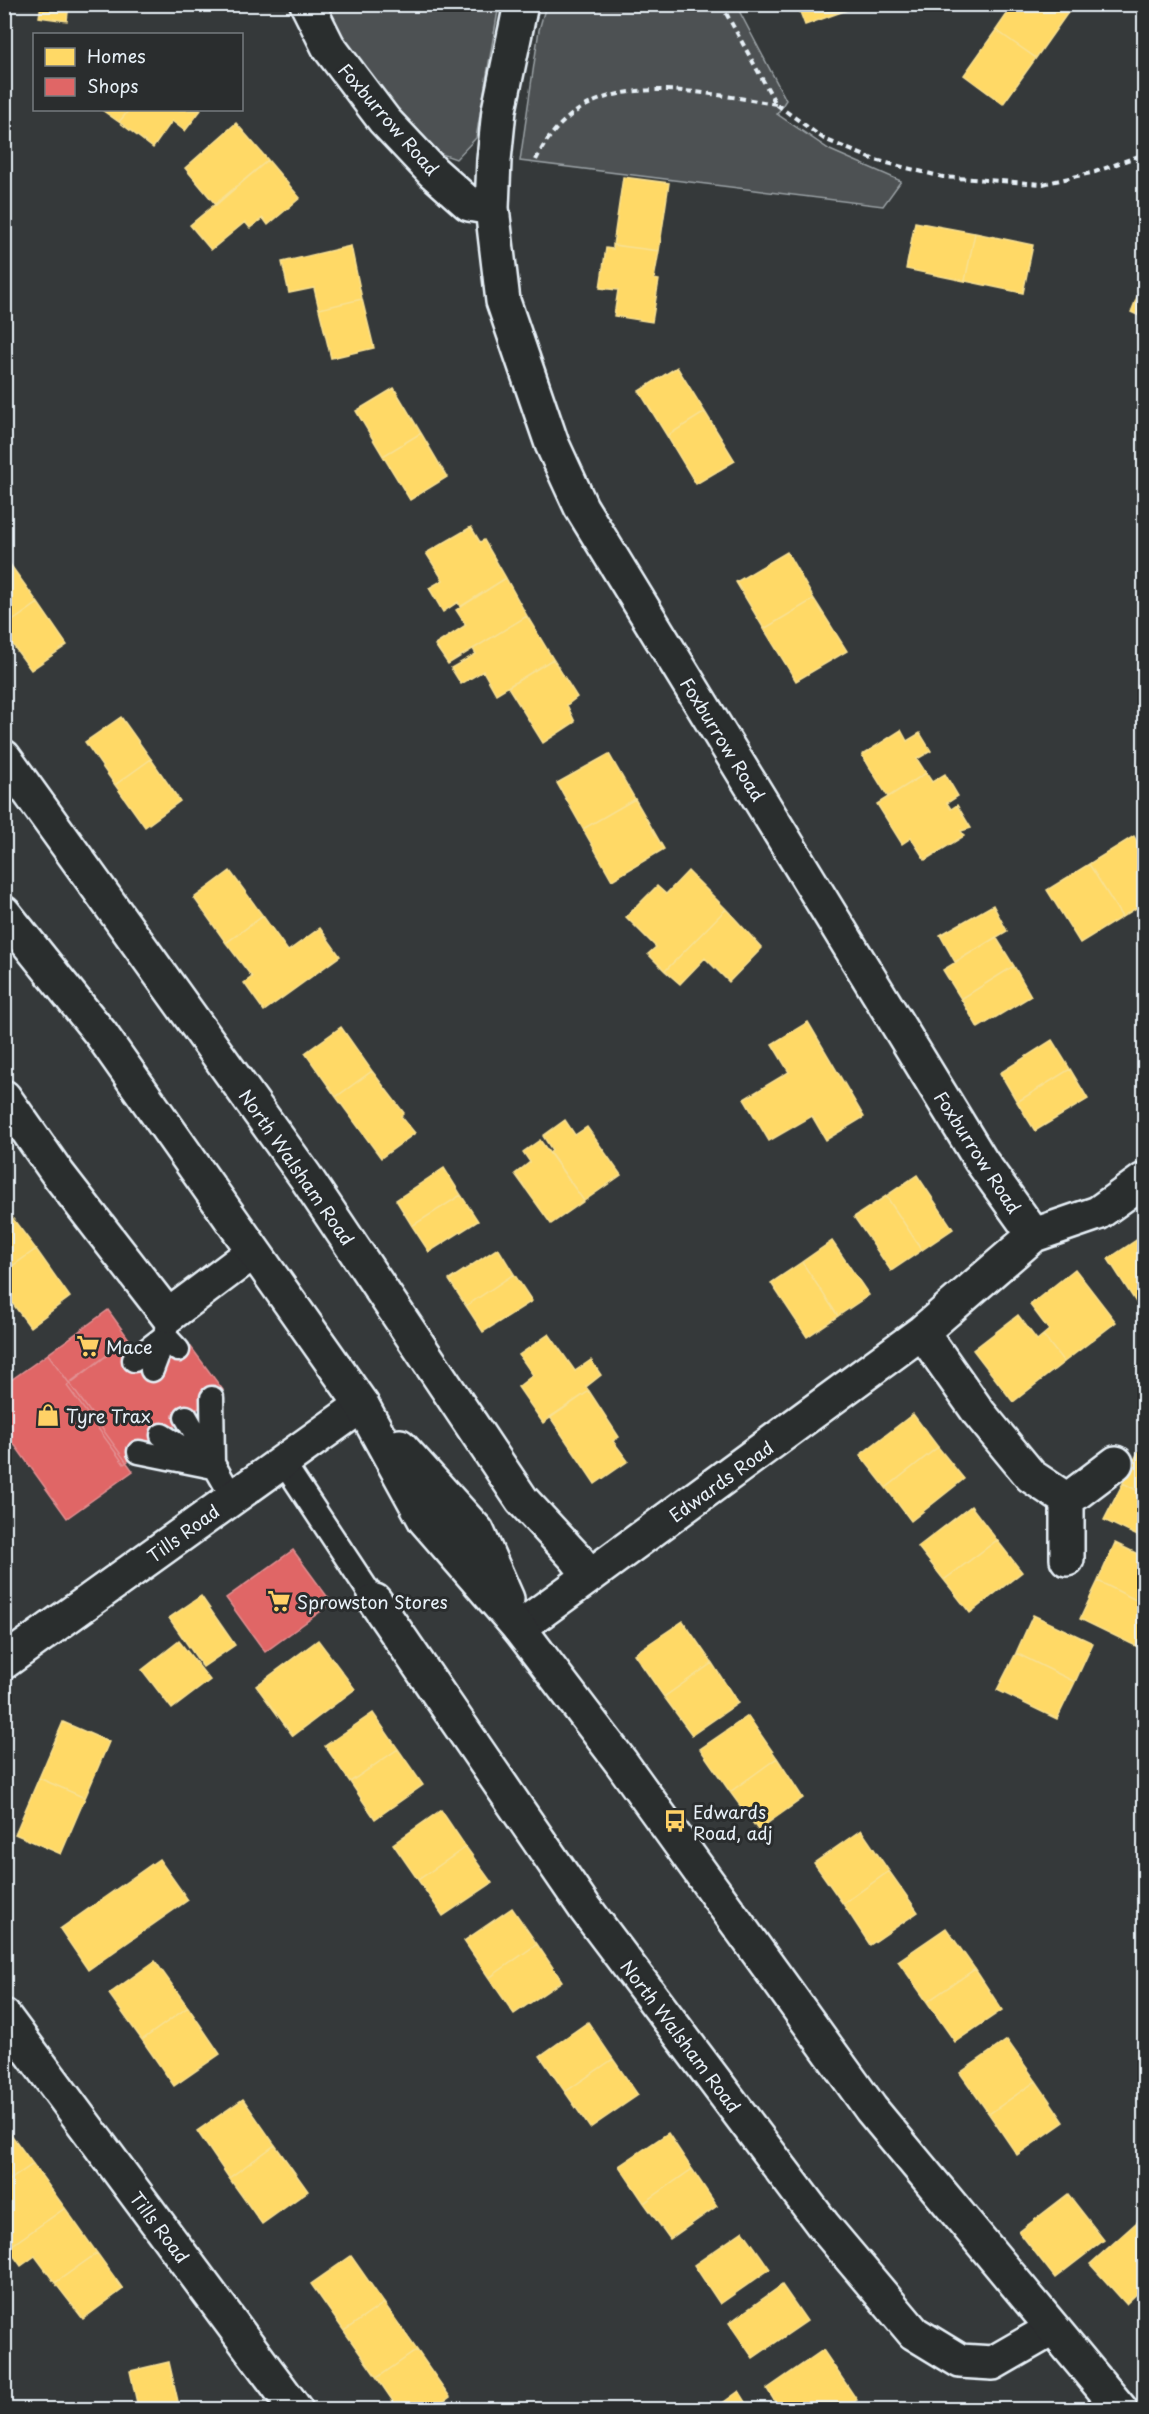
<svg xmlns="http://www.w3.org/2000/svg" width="1149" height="2414" viewBox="0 0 1149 2414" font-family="'Playpen Sans',sans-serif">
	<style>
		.green { fill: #4d5152; stroke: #9aa1a5; stroke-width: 1.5 }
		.homes { fill: #ffd966; stroke: #f8e092; stroke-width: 1.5 }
		.shops { fill: #e06666; stroke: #e29092; stroke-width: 1.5 }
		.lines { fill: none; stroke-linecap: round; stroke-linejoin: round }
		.service-casing { stroke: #e8f1f8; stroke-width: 27 }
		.minor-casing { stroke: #e8f1f8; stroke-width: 38 }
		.secondary-casing { stroke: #e8f1f8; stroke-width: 38 }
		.path { stroke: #e8f1f8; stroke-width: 4; stroke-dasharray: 6 4.5; stroke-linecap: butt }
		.service { stroke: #2a2d2e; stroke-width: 22 }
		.minor { stroke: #2a2d2e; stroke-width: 33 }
		.secondary { stroke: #2a2d2e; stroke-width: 33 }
		.labels { text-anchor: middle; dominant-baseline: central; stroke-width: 6; stroke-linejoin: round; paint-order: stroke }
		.street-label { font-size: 18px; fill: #e8f1f8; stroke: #2a2d2e }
		.poi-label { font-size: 18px; fill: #e8f1f8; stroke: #2a2d2e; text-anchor: start }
	</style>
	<rect width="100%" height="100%" fill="#35393a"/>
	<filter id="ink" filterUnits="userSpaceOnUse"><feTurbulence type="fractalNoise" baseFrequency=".0167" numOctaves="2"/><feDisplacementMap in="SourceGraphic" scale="12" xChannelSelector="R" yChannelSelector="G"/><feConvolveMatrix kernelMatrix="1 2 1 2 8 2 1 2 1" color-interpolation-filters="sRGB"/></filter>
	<g filter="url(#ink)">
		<path class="green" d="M 319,5 L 499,5 L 476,138 L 456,159 L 430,150 L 392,110 Z
			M 546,5 L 736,5 L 786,100 L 777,114 L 830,150 L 901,181 L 883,206 L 520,161 L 539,30 Z"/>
		<path class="homes" d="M 41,4 L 69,4 L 67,21 L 39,17 Z
			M 797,4 L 845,4 L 847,10 L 805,25 Z
			M 1014,4 L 1074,4 L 1036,58 L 996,30 Z
			M 996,30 L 1036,58 L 1003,104 L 964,75 Z
			M 102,110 L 129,110 L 119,122 Z
			M 129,110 L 201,110 L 185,131 L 172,121 L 153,148 L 119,122 Z
			M 236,123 L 268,160 L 216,205 L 185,168 Z
			M 268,160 L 300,198 L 268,225 L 263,218 L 250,228 L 245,222 L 211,250 L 190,225 Z
			M 623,177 L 669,183 L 659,251 L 613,245 Z
			M 915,222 L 975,233 L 965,281 L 906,269 Z
			M 975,233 L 1033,245 L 1023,293 L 965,281 Z
			M 613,245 L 659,251 L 654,279 L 659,280 L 652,322 L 614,316 L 618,290 L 600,288 L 606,248 L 613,249 Z
			M 351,246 L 362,299 L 319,309 L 314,288 L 289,293 L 282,262 Z
			M 1144,280 L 1144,318 L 1131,312 Z
			M 362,299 L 374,348 L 331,358 L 319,309 Z
			M 677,367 L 705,412 L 667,436 L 639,391 Z
			M 394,388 L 421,433 L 383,456 L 356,411 Z
			M 705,412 L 735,461 L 696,484 L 667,436 Z
			M 421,433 L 447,477 L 410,500 L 383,456 Z
			M 471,527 L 480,542 L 484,540 L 506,578 L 460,607 L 458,602 L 443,612 L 429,588 L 443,580 L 426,553 Z
			M 787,552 L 814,599 L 764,629 L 736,582 Z
			M 7,560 L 38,603 L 4,627 L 4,562 Z
			M 506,578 L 527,616 L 448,664 L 435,645 L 466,625 L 456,610 Z
			M 814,599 L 847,651 L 796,681 L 764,629 Z
			M 38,603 L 67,645 L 31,670 L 4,633 L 4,627 Z
			M 527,616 L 553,659 L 496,694 L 483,671 L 461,684 L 451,668 L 476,654 L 473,649 Z
			M 553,659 L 577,697 L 567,705 L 575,722 L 543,743 L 508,687 Z
			M 121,717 L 151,759 L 115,785 L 85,742 Z
			M 901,730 L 907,741 L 920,733 L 931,751 L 917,759 L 926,773 L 888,797 L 862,755 Z
			M 609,754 L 635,799 L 583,829 L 557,783 Z
			M 151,759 L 180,801 L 145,827 L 115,785 Z
			M 926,773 L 932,782 L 945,774 L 958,796 L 947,803 L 951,809 L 957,805 L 971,828 L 961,831 L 964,836 L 925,860 L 911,838 L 902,844 L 877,804 Z
			M 635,799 L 664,849 L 612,880 L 583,829 Z
			M 1134,836 L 1144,854 L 1144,903 L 1122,917 L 1089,864 Z
			M 1089,864 L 1122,917 L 1080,943 L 1047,890 Z
			M 230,871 L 263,916 L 226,943 L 194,898 Z
			M 688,871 L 726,909 L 665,971 L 648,954 L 656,947 L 626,917 L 657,886 L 666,894 Z
			M 993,905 L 1007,931 L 955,962 L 940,935 Z
			M 726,909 L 762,948 L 729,982 L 705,958 L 680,984 L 665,971 Z
			M 263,916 L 288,951 L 320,928 L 340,956 L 264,1011 L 244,983 L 252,977 L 226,943 Z
			M 996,937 L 1014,966 L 961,999 L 943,970 Z
			M 1014,966 L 1031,996 L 978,1028 L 961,999 Z
			M 808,1022 L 864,1117 L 826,1140 L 812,1116 L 769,1141 L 744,1099 L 789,1072 L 772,1044 Z
			M 341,1027 L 372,1071 L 336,1097 L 305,1053 Z
			M 1052,1040 L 1070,1069 L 1017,1102 L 1000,1073 Z
			M 1070,1069 L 1088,1099 L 1035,1131 L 1017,1102 Z
			M 372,1071 L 404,1113 L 401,1116 L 415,1133 L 381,1158 L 336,1097 Z
			M 565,1120 L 575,1135 L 587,1127 L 621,1175 L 584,1201 L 550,1153 L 552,1150 L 543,1136 Z
			M 540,1140 L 584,1201 L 551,1224 L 515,1174 L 530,1162 L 523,1152 Z
			M 444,1168 L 461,1195 L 412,1226 L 396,1200 Z
			M 917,1175 L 953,1229 L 922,1250 L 886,1196 Z
			M 461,1195 L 478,1221 L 429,1252 L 412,1226 Z
			M 886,1196 L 922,1250 L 891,1271 L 854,1217 Z
			M 4,1207 L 36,1249 L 4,1272 Z
			M 1144,1235 L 1144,1312 L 1143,1313 L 1108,1259 Z
			M 832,1241 L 869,1295 L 838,1316 L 802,1262 Z
			M 498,1248 L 514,1274 L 466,1306 L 449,1280 Z
			M 36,1249 L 70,1297 L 30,1327 L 4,1292 L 4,1272 Z
			M 802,1262 L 838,1316 L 807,1337 L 771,1283 Z
			M 1075,1269 L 1116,1322 L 1064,1362 L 1043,1335 L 1049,1330 L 1030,1305 Z
			M 514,1274 L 532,1301 L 483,1332 L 466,1306 Z
			M 1018,1315 L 1037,1340 L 1043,1335 L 1064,1362 L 1013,1402 L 973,1350 Z
			M 549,1334 L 575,1371 L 591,1360 L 601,1375 L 586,1387 L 589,1391 L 543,1423 L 518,1387 L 533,1375 L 519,1355 Z
			M 589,1391 L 619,1437 L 613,1441 L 628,1461 L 595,1484 L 550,1417 Z
			M 913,1414 L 938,1447 L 886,1488 L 860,1455 Z
			M 1144,1440 L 1144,1494 L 1123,1483 Z
			M 938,1447 L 964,1479 L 911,1521 L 886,1488 Z
			M 1123,1483 L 1144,1494 L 1144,1539 L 1104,1520 Z
			M 971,1506 L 997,1540 L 944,1580 L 918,1547 Z
			M 997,1540 L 1022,1572 L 970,1613 L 944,1580 Z
			M 1115,1543 L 1144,1557 L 1144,1604 L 1098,1581 Z
			M 1098,1581 L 1144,1604 L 1144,1639 L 1140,1648 L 1080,1619 Z
			M 201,1596 L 235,1645 L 203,1667 L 169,1618 Z
			M 1033,1615 L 1093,1643 L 1075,1682 L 1016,1653 Z
			M 683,1621 L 712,1663 L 664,1697 L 634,1654 Z
			M 318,1640 L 355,1689 L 293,1736 L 256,1686 Z
			M 179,1641 L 210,1680 L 172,1709 L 142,1670 Z
			M 1016,1653 L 1075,1682 L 1057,1719 L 997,1690 Z
			M 712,1663 L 738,1703 L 692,1735 L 664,1697 Z
			M 373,1713 L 398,1749 L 350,1782 L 325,1746 Z
			M 748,1716 L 777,1758 L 730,1792 L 700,1749 Z
			M 63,1722 L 109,1742 L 85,1798 L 39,1778 Z
			M 398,1749 L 423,1785 L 375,1819 L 350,1782 Z
			M 777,1758 L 803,1798 L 758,1830 L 730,1792 Z
			M 39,1778 L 85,1798 L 61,1854 L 15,1834 Z
			M 441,1810 L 466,1847 L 418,1880 L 393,1844 Z
			M 861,1830 L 889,1871 L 843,1904 L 814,1863 Z
			M 466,1847 L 492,1883 L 443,1916 L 418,1880 Z
			M 159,1859 L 188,1900 L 88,1970 L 60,1929 Z
			M 889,1871 L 918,1912 L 870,1945 L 843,1904 Z
			M 512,1908 L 537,1944 L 489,1978 L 464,1941 Z
			M 946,1928 L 975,1969 L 927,2002 L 898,1961 Z
			M 537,1944 L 562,1981 L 514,2014 L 489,1978 Z
			M 155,1961 L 188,2007 L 142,2040 L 109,1994 Z
			M 975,1969 L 1002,2010 L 955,2042 L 927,2002 Z
			M 188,2007 L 220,2054 L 174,2086 L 142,2040 Z
			M 588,2022 L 613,2059 L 565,2092 L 540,2056 Z
			M 1007,2040 L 1036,2081 L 989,2114 L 960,2073 Z
			M 613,2059 L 638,2095 L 590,2128 L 565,2092 Z
			M 1036,2081 L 1064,2122 L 1017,2155 L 989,2114 Z
			M 243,2099 L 275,2145 L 229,2178 L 197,2131 Z
			M 4,2125 L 33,2164 L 4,2184 Z
			M 668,2133 L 692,2169 L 644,2203 L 619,2166 Z
			M 275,2145 L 308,2191 L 262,2224 L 229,2178 Z
			M 33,2164 L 65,2208 L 8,2248 L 4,2242 L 4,2219 L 10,2215 L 4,2208 L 4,2184 Z
			M 692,2169 L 717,2206 L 670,2239 L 644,2203 Z
			M 1068,2194 L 1104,2240 L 1055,2278 L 1019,2232 Z
			M 65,2208 L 97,2253 L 55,2283 L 35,2256 L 21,2266 L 8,2248 Z
			M 1144,2216 L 1144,2287 L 1126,2304 L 1090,2264 Z
			M 743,2231 L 770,2269 L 720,2304 L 694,2265 Z
			M 97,2253 L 123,2289 L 83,2319 L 55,2283 Z
			M 351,2256 L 384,2303 L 344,2331 L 311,2284 Z
			M 782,2285 L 807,2321 L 753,2358 L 729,2323 Z
			M 384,2303 L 417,2350 L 377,2378 L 344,2331 Z
			M 417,2350 L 450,2397 L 432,2410 L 399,2410 L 377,2378 Z
			M 823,2350 L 857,2400 L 843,2410 L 780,2410 L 767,2389 Z
			M 169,2362 L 180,2410 L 110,2410 L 137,2403 L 130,2371 Z
			M 739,2391 L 751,2410 L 713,2410 Z"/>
		<path class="shops" d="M 108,1310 L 129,1339 L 69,1383 L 48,1354 Z
			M 188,1343 L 223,1390 L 124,1464 L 67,1386 L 122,1344 L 145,1375 Z
			M 48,1354 L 133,1471 L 67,1518 L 14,1444 L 4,1451 L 4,1385 Z
			M 293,1550 L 332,1603 L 265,1652 L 226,1598 Z"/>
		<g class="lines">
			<g class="service-casing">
				<path id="service" d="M 134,1360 L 165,1336 L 168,1316
					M 152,1370 L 165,1336 L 178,1350
					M 212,1398 L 213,1463
					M 186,1417 L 233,1498
					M 162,1435 L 202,1460
					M 139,1452 L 213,1467
					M 283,1462 L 375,1601"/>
			</g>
			<g class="minor-casing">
				<path id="minor" d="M 307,4 L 328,46 L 384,120 L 433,172 L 469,204 L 492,208
					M 521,4 L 499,110 L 494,160 L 492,208 L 503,301 L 552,444 L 581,507 L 981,1161 L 1034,1235
					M 4,757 L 305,1176 L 522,1500 L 576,1558 L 590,1576
					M 4,1097 L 58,1174 L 168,1316 L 253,1252
					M 922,1332 L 979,1413 L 1031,1476 L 1067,1500 L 1116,1463
					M 1067,1500 L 1067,1559
					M 375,1601 L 585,1908 L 823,2225 L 914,2333 L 960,2361 L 993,2363 L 1052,2329
					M 519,1628 L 922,1332 L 1034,1235 L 1098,1213 L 1144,1180
					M 4,1662 L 362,1405
					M 4,2016 L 296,2410"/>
			</g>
			<g class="secondary-casing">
				<path id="secondary" d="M 4,913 L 101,1034 L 362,1405 L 425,1520 L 519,1628 L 621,1762 L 871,2109 L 1121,2410
					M 400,1446 L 477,1531 L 507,1599"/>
			</g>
			<path class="path" d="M 721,4 L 776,104 L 824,139 L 875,160 L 943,177 L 1043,184 L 1095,172 L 1144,154
				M 536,160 C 582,63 690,91 776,104"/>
			<use href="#service" class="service"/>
			<use href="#minor" class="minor"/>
			<use href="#secondary" class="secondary"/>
		</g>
	</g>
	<defs>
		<g id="supermarket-bare" transform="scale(1.8)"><path d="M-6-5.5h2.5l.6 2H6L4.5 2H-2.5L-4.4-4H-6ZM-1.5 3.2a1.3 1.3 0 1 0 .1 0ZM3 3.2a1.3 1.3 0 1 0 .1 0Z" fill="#ffd166" stroke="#2a2d2e" stroke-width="2.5" paint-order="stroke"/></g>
		<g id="shop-bare" transform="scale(1.8)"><path d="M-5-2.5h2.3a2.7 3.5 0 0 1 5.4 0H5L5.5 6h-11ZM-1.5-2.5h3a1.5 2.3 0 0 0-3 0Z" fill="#ffd166" stroke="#2a2d2e" stroke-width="2.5" paint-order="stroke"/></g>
		<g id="bus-bare" transform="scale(1.8)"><path d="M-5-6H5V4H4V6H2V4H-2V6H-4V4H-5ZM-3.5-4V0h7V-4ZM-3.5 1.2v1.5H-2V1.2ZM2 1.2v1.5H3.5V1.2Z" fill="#ffd166" stroke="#2a2d2e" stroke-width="2.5" paint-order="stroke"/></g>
	</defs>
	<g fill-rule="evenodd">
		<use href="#supermarket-bare" x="88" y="1346"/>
		<use href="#shop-bare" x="48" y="1415"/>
		<use href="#supermarket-bare" x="279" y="1601"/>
		<use href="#bus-bare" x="675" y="1821"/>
	</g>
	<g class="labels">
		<g class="street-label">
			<text transform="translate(389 119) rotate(49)">Foxburrow Road</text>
			<text transform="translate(723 739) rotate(58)">Foxburrow Road</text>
			<text transform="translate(978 1152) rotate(57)">Foxburrow Road</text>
			<text transform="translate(297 1167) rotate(55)">North Walsham Road</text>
			<text transform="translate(721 1481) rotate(-36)">Edwards Road</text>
			<text transform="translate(183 1533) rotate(-36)">Tills Road</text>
			<text transform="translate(681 2036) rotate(53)">North Walsham Road</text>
			<text transform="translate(160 2227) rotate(53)">Tills Road</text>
		</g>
		<g class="poi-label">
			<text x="106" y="1346">Mace</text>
			<text x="66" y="1415">Tyre Trax</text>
			<text x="297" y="1601">Sprowston Stores</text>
			<text x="693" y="1811">Edwards<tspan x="693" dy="21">Road, adj</tspan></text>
		</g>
	</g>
	<rect width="1149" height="2414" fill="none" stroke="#2a2d2e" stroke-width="24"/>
	<rect x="12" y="12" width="1125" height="2390" fill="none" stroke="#e8f1f8" stroke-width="2" filter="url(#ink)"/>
	<rect x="33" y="33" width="210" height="78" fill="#2a2d2e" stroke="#767b7f" stroke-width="1.5"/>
	<rect x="45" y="48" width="30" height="18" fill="#ffd966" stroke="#767b7f" stroke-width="1.5"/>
	<text x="87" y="63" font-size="18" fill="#e8f1f8">Homes</text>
	<rect x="45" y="78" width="30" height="18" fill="#e06666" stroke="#767b7f" stroke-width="1.5"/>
	<text x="87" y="93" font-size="18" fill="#e8f1f8">Shops</text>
</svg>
